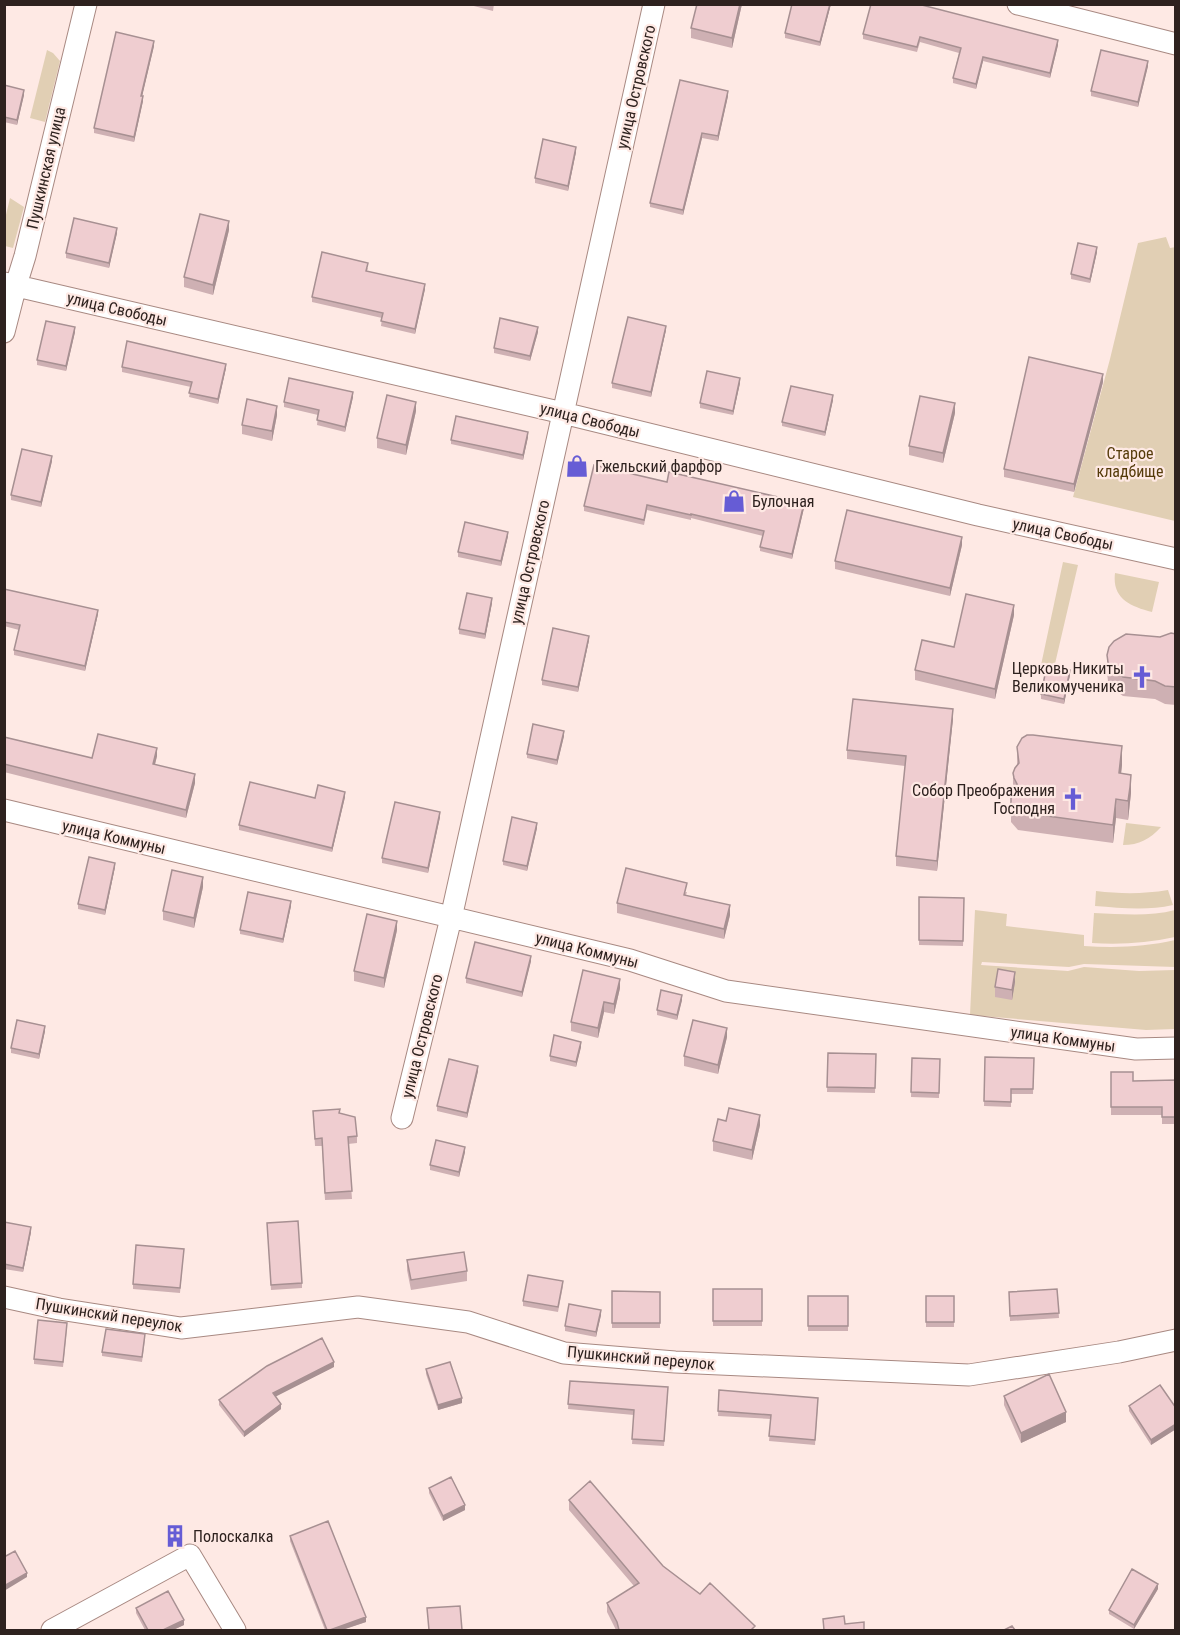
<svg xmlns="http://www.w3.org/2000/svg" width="1180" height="1635" viewBox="0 0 1180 1635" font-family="'Roboto Condensed',sans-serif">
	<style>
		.green { fill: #e1cfb4 }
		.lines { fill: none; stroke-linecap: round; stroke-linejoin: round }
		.minor-casing { stroke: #a88982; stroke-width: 23 }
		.minor { stroke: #fff; stroke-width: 21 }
		.wall { fill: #ceb0b3 }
		.shaded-wall { fill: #a79092 }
		.building { fill: #efcdd0; stroke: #a79092; stroke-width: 1.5 }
		.labels { text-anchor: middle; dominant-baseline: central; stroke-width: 4.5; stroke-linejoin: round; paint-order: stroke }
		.street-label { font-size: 16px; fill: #2e221f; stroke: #fee9e4 }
		.park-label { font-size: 16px; fill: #553b0a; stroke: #fee9e4 }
		.poi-label { font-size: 16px; fill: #2e221f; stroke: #fee9e4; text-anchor: start }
	</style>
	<rect width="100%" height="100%" fill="#fee9e4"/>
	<path class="green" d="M 47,50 L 53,53 L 60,61 L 45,122 L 30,118 Z
		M 10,198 L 24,207 L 13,248 L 5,246 L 5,219 Z
		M 1166,237 L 1170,248 L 1176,247 L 1175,521 L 1073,497 L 1110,359 L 1138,243 Z
		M 1063,562 L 1078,565 L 1054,668 L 1041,665 Z
		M 1115,573 L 1159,582 L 1152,612 C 1129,606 1112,598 1115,573 Z
		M 1126,823 L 1161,827 C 1150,839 1139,845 1123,845 Z
		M 1168,890 L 1173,905 C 1147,911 1121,908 1095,906 L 1096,891 C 1121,894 1144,894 1168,890 Z
		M 975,910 L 1007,914 L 1006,926 L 1084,935 L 1084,946 C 1115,948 1145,947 1175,940 L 1175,967 L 1084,964 L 1069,967 L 982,962 L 981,965 L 1068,971 L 1084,967 L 1139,971 L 1175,970 L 1175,1029 L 1146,1030 L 970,1015 Z
		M 1175,910 L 1175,937 C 1147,943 1120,945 1092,943 L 1094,913 C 1121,914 1149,917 1175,910 Z"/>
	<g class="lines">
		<g class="minor-casing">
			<path id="minor" d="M 1018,4 L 1176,44
				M 4,283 L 563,413 L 978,515 L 1176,559
				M 4,332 L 16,285 L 25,256 L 86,4
				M 4,810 L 630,960 L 726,991 L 1136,1049 L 1176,1048
				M 402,1118 L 451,918 L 654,4
				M 4,1297 L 59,1309 L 181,1328 L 358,1307 L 468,1322 L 564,1353 L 675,1362 L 969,1375 L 1119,1352 L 1176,1340
				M 52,1630 L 190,1555 L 235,1630"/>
		</g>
		<use href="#minor" class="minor"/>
	</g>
	<path class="wall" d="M 470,4 L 494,4 L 493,11 L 470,5 Z
		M 697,4 L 742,4 L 732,48 L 691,38 L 691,28 Z
		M 831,4 L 820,46 L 785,38 L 785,33 Z
		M 863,34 L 1058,45 L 1050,78 L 983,61 L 976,89 L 953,83 L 953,78 L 959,53 L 920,42 L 917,52 L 863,39 Z
		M 154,46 L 142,96 L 143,101 L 134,142 L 94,133 L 94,128 Z
		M 1148,66 L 1138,107 L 1091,96 L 1091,91 Z
		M 4,85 L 24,95 L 17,125 L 4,122 Z
		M 728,96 L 718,141 L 702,138 L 683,215 L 650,207 L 650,203 Z
		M 576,152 L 568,191 L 535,183 L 535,178 Z
		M 229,230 L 213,295 L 184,287 L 184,277 Z
		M 117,233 L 109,268 L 66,258 L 66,253 Z
		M 1097,252 L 1090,283 L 1071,279 L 1071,274 Z
		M 368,268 L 367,271 L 425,289 L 415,334 L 381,326 L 382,318 L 312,302 L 312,297 Z
		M 666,330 L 651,397 L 612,388 L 612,383 Z
		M 75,332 L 66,371 L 37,365 L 37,360 Z
		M 538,332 L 530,361 L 494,353 L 494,348 Z
		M 122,367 L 226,368 L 218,404 L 189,397 L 191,387 L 122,372 Z
		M 1103,382 L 1074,492 L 1004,477 L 1004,469 Z
		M 740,383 L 733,415 L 700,408 L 700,403 Z
		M 353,397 L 345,432 L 317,425 L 318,415 L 284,407 L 284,402 Z
		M 833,400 L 825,436 L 782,426 L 782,422 Z
		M 416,411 L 406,455 L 377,448 L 377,438 Z
		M 955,413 L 943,463 L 909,455 L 909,446 Z
		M 277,415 L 272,441 L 242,434 L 242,425 Z
		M 528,437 L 523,460 L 451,444 L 451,440 Z
		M 52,461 L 41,507 L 11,500 L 11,495 Z
		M 667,482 L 804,508 L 792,559 L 760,551 L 760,547 L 763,536 L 691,518 L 691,520 L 647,510 L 644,525 L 584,511 L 584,506 Z
		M 508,536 L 501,566 L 458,557 L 458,552 Z
		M 962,545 L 950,596 L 835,569 L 835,561 Z
		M 4,589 L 98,614 L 85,671 L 14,655 L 14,650 L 19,630 L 4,626 Z
		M 492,603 L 485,639 L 459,634 L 459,629 Z
		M 1014,615 L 995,699 L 915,680 L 915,670 L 954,647 Z
		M 1176,634 L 1176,705 L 1165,704 L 1155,699 L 1123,696 L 1112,688 L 1108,681 L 1107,673 L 1107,655 L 1160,637 Z
		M 589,640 L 578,692 L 542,685 L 542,680 Z
		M 1070,675 L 1064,704 L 1041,699 L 1041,694 Z
		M 953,719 L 937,871 L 896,866 L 896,856 L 905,766 L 847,759 L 847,750 Z
		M 564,736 L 557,765 L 527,758 L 527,754 Z
		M 4,737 L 92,758 L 157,756 L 155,764 L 195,783 L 186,818 L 4,772 Z
		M 1017,747 L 1122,765 L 1121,773 L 1131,793 L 1128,820 L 1116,818 L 1113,843 L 1018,830 L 1011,822 L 1011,798 L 1013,792 L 1013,773 L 1017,765 Z
		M 345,797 L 332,852 L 239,830 L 239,825 L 315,798 Z
		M 440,817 L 428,873 L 382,863 L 382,858 Z
		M 537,828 L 527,871 L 503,865 L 503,861 Z
		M 115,867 L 105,915 L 78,909 L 78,904 Z
		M 203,887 L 194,928 L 163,920 L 163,911 Z
		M 687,892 L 686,895 L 730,915 L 724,939 L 617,913 L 617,903 Z
		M 919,897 L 964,898 L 963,946 L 919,945 Z
		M 291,906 L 283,943 L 240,934 L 240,930 Z
		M 397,930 L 384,988 L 354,981 L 354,971 Z
		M 531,961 L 522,997 L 466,983 L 466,978 Z
		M 1015,982 L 1012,1000 L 995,997 L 995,987 Z
		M 620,988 L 614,1014 L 604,1012 L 598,1038 L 571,1031 L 571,1022 Z
		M 682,1000 L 677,1020 L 657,1015 L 657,1010 Z
		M 45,1031 L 39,1059 L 11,1053 L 11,1048 Z
		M 727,1037 L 718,1074 L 684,1066 L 684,1056 Z
		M 581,1047 L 576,1067 L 550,1061 L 550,1056 Z
		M 828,1053 L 876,1054 L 875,1093 L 827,1092 Z
		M 985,1057 L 1034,1058 L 1033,1094 L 1011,1094 L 1011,1107 L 984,1106 Z
		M 912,1058 L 940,1059 L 939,1098 L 911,1097 Z
		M 478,1071 L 467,1118 L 437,1111 L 437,1106 Z
		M 1111,1072 L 1133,1081 L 1176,1080 L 1176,1124 L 1162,1124 L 1162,1115 L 1111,1115 Z
		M 313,1111 L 340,1114 L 357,1136 L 357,1143 L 348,1144 L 352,1199 L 325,1200 L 322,1146 L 315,1146 Z
		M 726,1121 L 760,1125 L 752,1160 L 713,1151 L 713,1141 Z
		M 465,1152 L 459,1177 L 430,1170 L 430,1165 Z
		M 4,1222 L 31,1232 L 23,1272 L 4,1269 Z
		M 267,1223 L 302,1283 L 302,1288 L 271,1290 Z
		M 184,1249 L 180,1293 L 133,1289 L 133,1284 Z
		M 407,1260 L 467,1271 L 467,1281 L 411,1290 L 407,1270 Z
		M 563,1286 L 558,1312 L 523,1306 L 523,1301 Z
		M 713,1289 L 762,1289 L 762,1326 L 713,1326 Z
		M 1057,1289 L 1059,1318 L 1010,1321 L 1009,1292 Z
		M 612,1291 L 660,1292 L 660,1328 L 612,1328 Z
		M 808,1296 L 848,1296 L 848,1331 L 808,1331 Z
		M 926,1296 L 954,1296 L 954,1327 L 926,1327 Z
		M 601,1315 L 596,1337 L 565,1331 L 565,1326 Z
		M 67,1328 L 63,1367 L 34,1364 L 34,1359 Z
		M 145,1339 L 142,1362 L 102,1356 L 102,1352 Z
		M 334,1367 L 275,1396 L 281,1409 L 244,1437 L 219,1405 L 219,1400 Z
		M 426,1369 L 462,1403 L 438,1410 L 426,1374 Z
		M 570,1381 L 668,1392 L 664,1446 L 632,1444 L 634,1415 L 568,1409 Z
		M 719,1390 L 818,1403 L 815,1445 L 769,1441 L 771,1419 L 718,1416 Z
		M 1004,1396 L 1066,1422 L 1021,1443 L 1004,1405 Z
		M 1129,1406 L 1176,1408 L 1176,1429 L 1151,1445 L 1129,1411 Z
		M 429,1488 L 465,1510 L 443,1521 L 429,1493 Z
		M 569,1500 L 663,1566 L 700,1594 L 755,1630 L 616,1630 L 607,1612 L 607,1603 L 634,1586 L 569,1510 Z
		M 290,1536 L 366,1622 L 342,1630 L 325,1630 L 290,1541 Z
		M 1158,1589 L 1134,1629 L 1109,1614 L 1109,1610 Z
		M 136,1608 L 184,1625 L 173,1630 L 145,1630 L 136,1613 Z"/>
	<path class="shaded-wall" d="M 740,4 L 742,4 L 732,48 L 732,38 Z
		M 830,4 L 831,4 L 820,46 L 820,42 Z
		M 1058,40 L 1058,45 L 1050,78 L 1050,73 Z
		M 154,41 L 154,46 L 141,101 L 141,96 Z
		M 983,57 L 983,61 L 976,89 L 976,84 Z
		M 1148,61 L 1148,66 L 1138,107 L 1138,102 Z
		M 24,90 L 24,95 L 17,125 L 17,120 Z
		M 728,91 L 728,96 L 718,141 L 718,136 Z
		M 143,96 L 143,101 L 134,142 L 134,137 Z
		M 702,133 L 702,138 L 683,215 L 683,210 Z
		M 576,147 L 576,152 L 568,191 L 568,186 Z
		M 229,221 L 229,230 L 213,295 L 213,285 Z
		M 117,228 L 117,233 L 109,268 L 109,263 Z
		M 1097,247 L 1097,252 L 1090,283 L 1090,279 Z
		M 425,284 L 425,289 L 415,334 L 415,329 Z
		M 666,326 L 666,330 L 651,397 L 651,392 Z
		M 75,327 L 75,332 L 66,371 L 66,366 Z
		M 538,327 L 538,332 L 530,361 L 530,356 Z
		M 226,364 L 226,368 L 218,404 L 218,399 Z
		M 1103,374 L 1103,382 L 1074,492 L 1074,484 Z
		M 740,378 L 740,383 L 733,415 L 733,411 Z
		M 353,392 L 353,397 L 345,432 L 345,427 Z
		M 833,395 L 833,400 L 825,436 L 825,432 Z
		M 416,402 L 416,411 L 406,455 L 406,445 Z
		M 955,403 L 955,413 L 943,463 L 943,453 Z
		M 277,406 L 277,415 L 272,441 L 272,431 Z
		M 528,432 L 528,437 L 523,460 L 523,455 Z
		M 52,456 L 52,461 L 41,507 L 41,502 Z
		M 804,503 L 804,508 L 792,559 L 792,554 Z
		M 508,532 L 508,536 L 501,566 L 501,561 Z
		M 962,537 L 962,545 L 950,596 L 950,588 Z
		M 492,598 L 492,603 L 485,639 L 485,634 Z
		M 1014,605 L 1014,615 L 995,699 L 995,689 Z
		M 98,610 L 98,614 L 85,671 L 85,666 Z
		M 589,636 L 589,640 L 578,692 L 578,687 Z
		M 1070,670 L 1070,675 L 1064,704 L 1064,699 Z
		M 953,709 L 953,719 L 937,871 L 937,861 Z
		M 564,731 L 564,736 L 557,765 L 557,760 Z
		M 1122,746 L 1122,765 L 1119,792 L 1119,773 Z
		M 157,748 L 157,756 L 153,772 L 153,764 Z
		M 195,774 L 195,783 L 186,818 L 186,810 Z
		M 1131,775 L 1131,793 L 1128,820 L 1128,801 Z
		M 345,792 L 345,797 L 332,852 L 332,848 Z
		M 1116,799 L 1116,818 L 1113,843 L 1113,825 Z
		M 440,812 L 440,817 L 428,873 L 428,868 Z
		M 537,823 L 537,828 L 527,871 L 527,866 Z
		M 115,863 L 115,867 L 105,915 L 105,910 Z
		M 203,877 L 203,887 L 194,928 L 194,918 Z
		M 291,901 L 291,906 L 283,943 L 283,939 Z
		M 730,905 L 730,915 L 724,939 L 724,929 Z
		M 397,921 L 397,930 L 384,988 L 384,978 Z
		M 531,956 L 531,961 L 522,997 L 522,992 Z
		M 1015,972 L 1015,982 L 1012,1000 L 1012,990 Z
		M 620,979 L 620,988 L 614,1014 L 614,1004 Z
		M 682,995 L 682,1000 L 677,1020 L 677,1015 Z
		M 604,1002 L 604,1012 L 598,1038 L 598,1028 Z
		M 45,1026 L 45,1031 L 39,1059 L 39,1054 Z
		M 727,1028 L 727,1037 L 718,1074 L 718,1065 Z
		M 581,1042 L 581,1047 L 576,1067 L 576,1062 Z
		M 478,1066 L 478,1071 L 467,1118 L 467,1113 Z
		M 760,1115 L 760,1125 L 752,1160 L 752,1150 Z
		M 465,1147 L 465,1152 L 459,1177 L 459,1172 Z
		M 31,1227 L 31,1232 L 23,1272 L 23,1268 Z
		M 601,1310 L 601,1315 L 596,1337 L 596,1332 Z
		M 334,1362 L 334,1367 L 273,1398 L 273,1393 Z
		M 462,1398 L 462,1403 L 438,1410 L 438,1405 Z
		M 281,1404 L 281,1409 L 244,1437 L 244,1432 Z
		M 1066,1412 L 1066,1422 L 1021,1443 L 1021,1433 Z
		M 1176,1424 L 1176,1429 L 1151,1445 L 1151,1440 Z
		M 465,1505 L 465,1510 L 443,1521 L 443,1516 Z
		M 27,1573 L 27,1577 L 4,1591 L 4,1586 Z
		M 1158,1584 L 1158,1589 L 1134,1629 L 1134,1625 Z
		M 366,1617 L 366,1622 L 342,1630 L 330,1630 Z
		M 184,1620 L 184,1625 L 173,1630 L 163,1630 Z"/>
	<path class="building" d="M 697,4 L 740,4 L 732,38 L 691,28 Z
		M 792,4 L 830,4 L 820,42 L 785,33 Z
		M 871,4 L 918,4 L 1058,40 L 1050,73 L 983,57 L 976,84 L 953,78 L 961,48 L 920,37 L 917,47 L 863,34 Z
		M 116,32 L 154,41 L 141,96 L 143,96 L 134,137 L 94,128 Z
		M 1101,50 L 1148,61 L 1138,102 L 1091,91 Z
		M 680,80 L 728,91 L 718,136 L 702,133 L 683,210 L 650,203 Z
		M 4,85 L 24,90 L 17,120 L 4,117 Z
		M 543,139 L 576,147 L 568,186 L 535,178 Z
		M 200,214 L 229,221 L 213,285 L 184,277 Z
		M 74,218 L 117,228 L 109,263 L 66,253 Z
		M 1078,243 L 1097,247 L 1090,279 L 1071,274 Z
		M 322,252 L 368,263 L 366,271 L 425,284 L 415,329 L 381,321 L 383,313 L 312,297 Z
		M 628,317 L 666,326 L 651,392 L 612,383 Z
		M 500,318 L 538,327 L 530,356 L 494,348 Z
		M 46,321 L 75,327 L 66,366 L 37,360 Z
		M 127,341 L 226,364 L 218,399 L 189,393 L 192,382 L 122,367 Z
		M 1029,357 L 1103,374 L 1074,484 L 1004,469 Z
		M 707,371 L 740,378 L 733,411 L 700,403 Z
		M 289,378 L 353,392 L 345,427 L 317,420 L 319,410 L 284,402 Z
		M 791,386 L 833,395 L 825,432 L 782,422 Z
		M 387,395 L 416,402 L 406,445 L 377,438 Z
		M 920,396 L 955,403 L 943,453 L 909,446 Z
		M 247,399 L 277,406 L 272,431 L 242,425 Z
		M 456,416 L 528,432 L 523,455 L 451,440 Z
		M 22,449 L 52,456 L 41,502 L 11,495 Z
		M 594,465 L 667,482 L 669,472 L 804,503 L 792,554 L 760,547 L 764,531 L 691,514 L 691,515 L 647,505 L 644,520 L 584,506 Z
		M 847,510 L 962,537 L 950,588 L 835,561 Z
		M 465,522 L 508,532 L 501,561 L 458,552 Z
		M 4,589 L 98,610 L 85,666 L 14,650 L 20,625 L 4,622 Z
		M 467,593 L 492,598 L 485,634 L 459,629 Z
		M 966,594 L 1014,605 L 995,689 L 915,670 L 922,640 L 954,647 Z
		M 553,628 L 589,636 L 578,687 L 542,680 Z
		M 1171,633 L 1176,634 L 1176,687 L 1165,686 L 1155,681 L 1123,677 L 1112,669 L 1108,662 L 1107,655 L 1109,647 L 1114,641 L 1126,634 L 1160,637 Z
		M 1047,665 L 1070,670 L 1064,699 L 1041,694 Z
		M 853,699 L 953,709 L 937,861 L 896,856 L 906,756 L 847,750 Z
		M 533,724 L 564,731 L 557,760 L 527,754 Z
		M 98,734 L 157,748 L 153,764 L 195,774 L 186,810 L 4,764 L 4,737 L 92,758 Z
		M 1027,735 L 1033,735 L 1122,746 L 1119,773 L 1131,775 L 1130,787 L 1128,801 L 1116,799 L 1113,825 L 1018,812 L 1011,804 L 1011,798 L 1012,793 L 1018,786 L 1014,778 L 1013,773 L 1015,768 L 1019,763 L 1017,747 L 1022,738 Z
		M 250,782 L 315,798 L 318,785 L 345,792 L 332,848 L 239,825 Z
		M 395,802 L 440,812 L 428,868 L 382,858 Z
		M 512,817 L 537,823 L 527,866 L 503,861 Z
		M 89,857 L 115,863 L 105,910 L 78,904 Z
		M 626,868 L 687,883 L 684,895 L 730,905 L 724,929 L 617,903 Z
		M 172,870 L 203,877 L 194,918 L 163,911 Z
		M 248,892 L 291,901 L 283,939 L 240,930 Z
		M 919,897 L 964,898 L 963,941 L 919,940 Z
		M 367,914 L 397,921 L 384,978 L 354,971 Z
		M 475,942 L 531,956 L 522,992 L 466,978 Z
		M 998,969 L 1015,972 L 1012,990 L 995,987 Z
		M 583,970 L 620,979 L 614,1004 L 604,1002 L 598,1028 L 571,1022 Z
		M 661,990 L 682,995 L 677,1015 L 657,1010 Z
		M 17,1020 L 45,1026 L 39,1054 L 11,1048 Z
		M 693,1020 L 727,1028 L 718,1065 L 684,1056 Z
		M 554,1035 L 581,1042 L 576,1062 L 550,1056 Z
		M 828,1053 L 876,1054 L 875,1088 L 827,1087 Z
		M 985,1057 L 1034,1058 L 1033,1089 L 1011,1089 L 1011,1102 L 984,1101 Z
		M 912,1058 L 940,1059 L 939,1093 L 911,1092 Z
		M 449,1059 L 478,1066 L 467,1113 L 437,1106 Z
		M 1111,1072 L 1133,1072 L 1133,1081 L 1176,1080 L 1176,1117 L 1162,1117 L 1162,1107 L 1111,1107 Z
		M 729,1108 L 760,1115 L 752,1150 L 713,1141 L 718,1119 L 726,1121 Z
		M 340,1109 L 339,1113 L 355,1117 L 357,1136 L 348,1137 L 352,1191 L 325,1193 L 322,1138 L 315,1139 L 313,1111 Z
		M 436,1140 L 465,1147 L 459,1172 L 430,1165 Z
		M 298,1221 L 302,1283 L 271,1285 L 267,1223 Z
		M 4,1222 L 31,1227 L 23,1268 L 4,1264 Z
		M 136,1245 L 184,1249 L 180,1288 L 133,1284 Z
		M 464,1252 L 467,1271 L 411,1280 L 407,1260 Z
		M 528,1275 L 563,1281 L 558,1307 L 523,1301 Z
		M 713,1289 L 762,1289 L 762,1321 L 713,1321 Z
		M 1057,1289 L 1059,1313 L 1010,1316 L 1009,1292 Z
		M 612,1291 L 660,1292 L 660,1323 L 612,1323 Z
		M 808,1296 L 848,1296 L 848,1326 L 808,1326 Z
		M 926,1296 L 954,1296 L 954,1322 L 926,1322 Z
		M 569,1304 L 601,1310 L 596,1332 L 565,1326 Z
		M 38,1320 L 67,1323 L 63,1362 L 34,1359 Z
		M 106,1329 L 145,1334 L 142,1357 L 102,1352 Z
		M 322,1338 L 334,1362 L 273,1393 L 281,1404 L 244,1432 L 219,1400 L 267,1366 Z
		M 450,1362 L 462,1398 L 438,1405 L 426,1369 Z
		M 1049,1374 L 1066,1412 L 1021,1433 L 1004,1396 Z
		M 570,1381 L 668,1387 L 664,1441 L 632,1439 L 634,1410 L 568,1404 Z
		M 1160,1385 L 1176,1408 L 1176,1424 L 1151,1440 L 1129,1406 Z
		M 719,1390 L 818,1398 L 815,1440 L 769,1436 L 771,1415 L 718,1411 Z
		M 451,1477 L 465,1505 L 443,1516 L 429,1488 Z
		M 590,1481 L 663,1566 L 700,1594 L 710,1583 L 755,1626 L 751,1630 L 619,1630 L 617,1622 L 607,1603 L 639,1583 L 569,1500 Z
		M 328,1521 L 366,1617 L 330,1630 L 327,1630 L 290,1536 Z
		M 15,1551 L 27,1573 L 4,1586 L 4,1557 Z
		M 1132,1569 L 1158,1584 L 1134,1625 L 1109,1610 Z
		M 168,1591 L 184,1620 L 163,1630 L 148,1630 L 136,1608 Z
		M 460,1606 L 462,1630 L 429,1630 L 427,1608 Z
		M 844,1616 L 845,1624 L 864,1622 L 864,1630 L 824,1630 L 823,1619 Z
		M 1012,1626 L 1015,1630 L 1004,1630 Z"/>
	<defs>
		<g id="shop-bare" transform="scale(1.8)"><path d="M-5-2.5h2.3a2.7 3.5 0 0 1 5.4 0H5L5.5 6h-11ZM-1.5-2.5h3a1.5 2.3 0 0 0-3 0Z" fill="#665cd5" stroke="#fee9e4" stroke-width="2.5" paint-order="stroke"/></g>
		<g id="church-bare" transform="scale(1.8)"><path d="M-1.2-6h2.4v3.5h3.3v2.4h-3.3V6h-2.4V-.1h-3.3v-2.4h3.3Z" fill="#665cd5" stroke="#fee9e4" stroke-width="2.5" paint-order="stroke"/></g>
		<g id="building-bare" transform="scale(1.8)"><path d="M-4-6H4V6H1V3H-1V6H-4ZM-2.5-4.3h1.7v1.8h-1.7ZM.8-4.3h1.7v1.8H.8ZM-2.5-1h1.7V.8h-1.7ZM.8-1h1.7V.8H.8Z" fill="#665cd5" stroke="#fee9e4" stroke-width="2.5" paint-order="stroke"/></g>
	</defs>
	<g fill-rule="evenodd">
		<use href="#shop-bare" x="577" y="466"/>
		<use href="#shop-bare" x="734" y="501"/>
		<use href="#church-bare" x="1142" y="677"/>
		<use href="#church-bare" x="1073" y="799"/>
		<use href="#building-bare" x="175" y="1536"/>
	</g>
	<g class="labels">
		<g class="street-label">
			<text transform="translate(636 87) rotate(-77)">улица Островского</text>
			<text transform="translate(46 168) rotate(-77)">Пушкинская улица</text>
			<text transform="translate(117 309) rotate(13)">улица Свободы</text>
			<text transform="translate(590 420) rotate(14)">улица Свободы</text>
			<text transform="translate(1063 534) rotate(12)">улица Свободы</text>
			<text transform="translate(530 562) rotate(-77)">улица Островского</text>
			<text transform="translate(114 837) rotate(13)">улица Коммуны</text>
			<text transform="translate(587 950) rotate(14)">улица Коммуны</text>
			<text transform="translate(422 1036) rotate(-76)">улица Островского</text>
			<text transform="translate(1063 1039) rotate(8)">улица Коммуны</text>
			<text transform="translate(109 1315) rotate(9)">Пушкинский переулок</text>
			<text transform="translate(641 1358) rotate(5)">Пушкинский переулок</text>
		</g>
		<g class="park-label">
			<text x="1130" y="453">Старое<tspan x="1130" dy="18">кладбище</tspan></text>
		</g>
		<g class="poi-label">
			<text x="595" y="466">Гжельский фарфор</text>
			<text x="752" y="501">Булочная</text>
			<text x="1124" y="668" text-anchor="end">Церковь Никиты<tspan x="1124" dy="18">Великомученика</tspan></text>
			<text x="1055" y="790" text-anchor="end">Собор Преображения<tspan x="1055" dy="18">Господня</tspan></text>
			<text x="193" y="1536">Полоскалка</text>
		</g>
	</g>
	<rect width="1180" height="1635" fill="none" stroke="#2e221f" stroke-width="12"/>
</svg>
